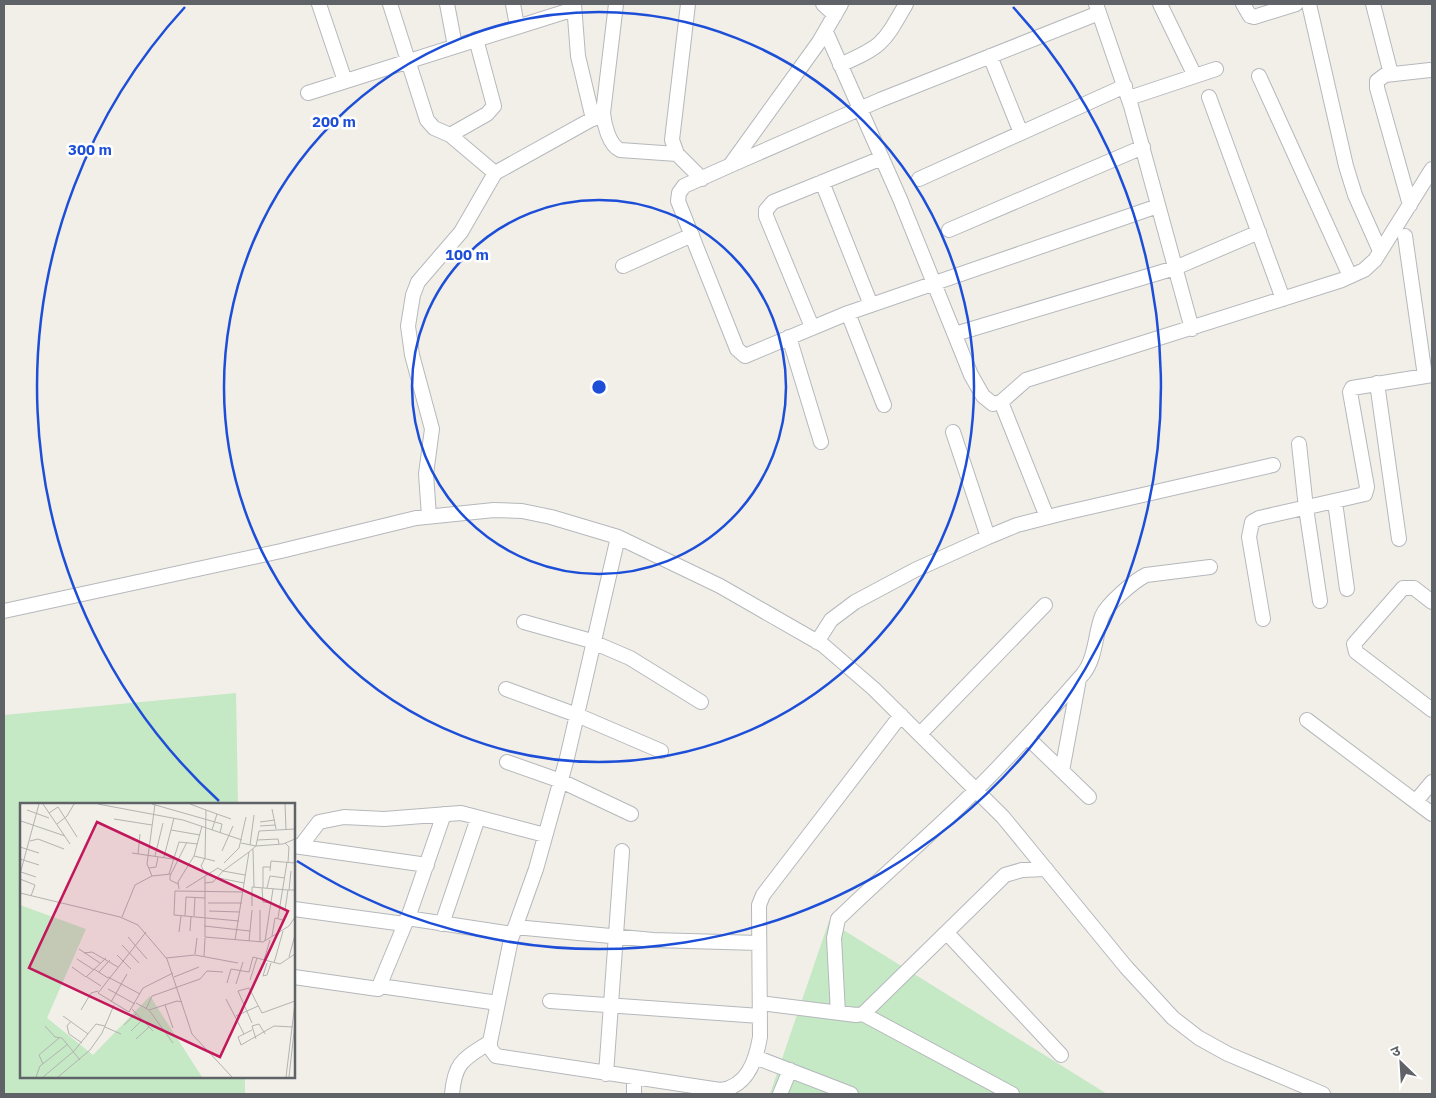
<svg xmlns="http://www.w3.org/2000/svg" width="1436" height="1098" viewBox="0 0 1436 1098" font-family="'IBM Plex Sans','Noto Sans Devanagari',sans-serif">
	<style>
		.green { fill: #c5e8c5 }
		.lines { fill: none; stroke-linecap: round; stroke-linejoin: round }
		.minor-casing { stroke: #b5b8bc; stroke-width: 16 }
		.minor { stroke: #fff; stroke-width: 14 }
		.ring { fill: none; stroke: #1d4ed8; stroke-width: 2.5 }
		.inset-road { fill: none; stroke: #b3b3b1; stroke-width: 1 }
		.view { fill: #c2185b; fill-opacity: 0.15; stroke: #c2185b; stroke-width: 2.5 }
		.inset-edge { fill: none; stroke: #5f6368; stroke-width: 2.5 }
		.centre { fill: #1d4ed8; stroke: #fff; stroke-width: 2.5 }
		.ring-label { font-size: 15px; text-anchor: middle; font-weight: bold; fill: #1d4ed8; stroke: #fff; stroke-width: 5; stroke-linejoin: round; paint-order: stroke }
	</style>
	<rect width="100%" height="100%" fill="#f1efe8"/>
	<path class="green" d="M 236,693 L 238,804 L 21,804 L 21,1077 L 245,1077 L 245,1094 L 4,1094 L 4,715 Z
		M 829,921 L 1107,1094 L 770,1094 Z"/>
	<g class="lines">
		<g class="minor-casing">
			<path id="minor" d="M 319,4 L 345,81
				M 390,4 L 427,120 L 434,128 L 450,135 L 495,173
				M 447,4 L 455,46
				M 513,4 L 517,26
				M 574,4 L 578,56 L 593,119
				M 616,4 L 603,113 C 604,124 609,145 620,150 L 677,154
				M 688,4 L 672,140 L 677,154 L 702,179
				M 823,4 L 835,15
				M 1096,4 L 1131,106 L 1192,329
				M 1160,4 L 1195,76
				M 1243,4 L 1250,16 L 1254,17 L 1296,4
				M 1309,4 L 1346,166 L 1355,195 L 1380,251
				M 1373,4 L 1391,74
				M 1099,13 L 880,100 L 731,165 L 684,186 L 679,193 L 678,201 L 737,349 L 745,356 L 848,313 L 1158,206
				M 826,32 L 900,199 L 971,375 L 983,396 L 993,404 L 1001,402 L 1026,380 L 1342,280 L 1364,270 L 1375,260 L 1432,169
				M 990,56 L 1021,133
				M 840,65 C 883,46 883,44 906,4
				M 1259,76 L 1350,276
				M 308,93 L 574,9
				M 1209,97 L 1283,299
				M 1129,98 L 1216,69
				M 450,135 L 487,114 L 494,106 L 476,39
				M 731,164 L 819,42 L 841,4
				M 919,179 L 1125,86
				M 822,182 L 871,305
				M 1410,205 L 1377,88 L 1377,81 L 1385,75 L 1430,70
				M 949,230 L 1143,147
				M 1405,236 L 1425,376
				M 623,266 L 692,235
				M 848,313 L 884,405
				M 812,327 L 766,216 L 766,210 L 773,202 L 882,158
				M 955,334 L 1175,268 L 1259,232
				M 789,337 L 821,442
				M 1377,383 L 1399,539
				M 1001,402 L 1047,517
				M 953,432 L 988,537
				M 1299,444 L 1306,508 L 1320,601
				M 1335,502 L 1347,589
				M 429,516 L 426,474 L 432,429 L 412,355 L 408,326 L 413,295 L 418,282 L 461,232 L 495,173 L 603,113
				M 618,537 L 567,758 L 536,869 L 511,939 L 490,1042 L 490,1048 L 496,1056 L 720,1090 C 747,1087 756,1061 760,1037 L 759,905 L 763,895 L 901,715
				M 1432,602 L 1414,588 L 1403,588 L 1354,644 L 1356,652 L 1432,710
				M 4,611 L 281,551 L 416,518 L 494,510 L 522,511 L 551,517 L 618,537 L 720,586 L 823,645 L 874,689 L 1003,817 L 1126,967 L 1173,1018 L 1199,1038 L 1228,1054 L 1323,1094
				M 1263,619 L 1249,537 L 1252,522 L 1259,518 L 1365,494 L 1367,487 L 1350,392 L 1352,388 L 1432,375
				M 524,622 L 588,640 L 630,658 L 701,702
				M 817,642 L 831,620 L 855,602 L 915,570 L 988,537 L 1017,525 L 1064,513 L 1273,465
				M 506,689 L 577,715 L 661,751
				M 1307,720 L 1432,814
				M 920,734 L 1045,605
				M 1027,737 L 1089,797
				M 507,762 L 561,781 L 631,814
				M 1062,771 L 1079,679
				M 1416,801 L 1432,782
				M 294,846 L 427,865
				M 300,847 L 319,822 L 344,817 L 384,819 L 461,813 L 545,835
				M 294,909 L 404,924
				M 407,918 L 513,934
				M 442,924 L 478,818
				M 515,927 L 653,940 L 759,943
				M 947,933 L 1061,1055
				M 294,977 L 378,989 L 410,912 L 444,814
				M 380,986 L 498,1003
				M 550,1001 L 760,1016
				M 760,1003 L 856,1015 L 863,1014 L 1005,875 L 1022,870 L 1046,869
				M 838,1013 L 834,938 L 838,919 C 884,874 933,833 977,789 C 1014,752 1049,713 1083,674 C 1096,658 1095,634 1102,616 C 1107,604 1134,581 1146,575 L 1210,567
				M 863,1014 L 1012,1094
				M 755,1057 L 851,1094
				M 606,1074 L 622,851
				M 634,1078 L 634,1094
				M 452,1094 C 455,1061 464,1059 490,1042
				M 780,1094 L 790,1070"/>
		</g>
		<use href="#minor" class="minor"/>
	</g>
	<g class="ring">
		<circle cx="599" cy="387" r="187"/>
		<circle cx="599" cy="387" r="375"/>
		<path d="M219 801A562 562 0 0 1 185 7M1013 7A562 562 0 0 1 297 861"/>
	</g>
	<g transform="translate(20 803)">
		<rect width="275" height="275" fill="#f1efe8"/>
		<path d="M 0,102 L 66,126 L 27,215 L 73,252 L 130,193 L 182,274 L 0,274 Z" fill="#c5e8c5"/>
		<path class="inset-road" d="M 23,1 L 50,41M 78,1 L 163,17 L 222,37M 132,1 L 202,21 L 200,30M 170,1 L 186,7 L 185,55 L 181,63 L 187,73M 265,1 L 266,26M 252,6 L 256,26M 7,7 L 29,15M 186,7 L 211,16M 29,10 L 38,4 L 57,34M 94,16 L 132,22M 1,18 L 45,33M 240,19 L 255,17M 37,21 L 47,13 L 54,1M 240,23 L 255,22M 151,27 L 180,32M 192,27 L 197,11M 237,37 L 258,36 L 259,41M 10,38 L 18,36 L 44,46M 221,40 L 236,43 L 263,41 L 275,36M 265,40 L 269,44 L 268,59M 230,42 L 234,12M 0,44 L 19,50M 233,46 L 234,84M 202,48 L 213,23M 112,50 L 153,56M 118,51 L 120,31M 135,53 L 143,20M 174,53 L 195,58M 144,54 L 154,15M 0,56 L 19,62M 204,60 L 219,45 L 226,14M 129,65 L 136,64 L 138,54M 250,68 L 251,58 L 275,60M 1,69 L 16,74M 0,71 L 19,1M 149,71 L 159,39 L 178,41M 132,73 L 127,61 L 135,1M 185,74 L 185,134 L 243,139 L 269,123 L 275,114M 199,75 L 224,80M 0,76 L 15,82 L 11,93M 185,80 L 193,79 L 203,68 L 225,72M 158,81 L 150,77 L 150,73 L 167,39M 166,85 L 198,65 L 203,68 L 229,49M 242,85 L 243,99 L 251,100M 243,85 L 243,64 L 251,64M 247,85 L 250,73 L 265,75M 159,86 L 158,79 L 174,53 L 182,23M 269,87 L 271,68M 0,90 L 100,114 L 118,122 L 147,156 L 172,231 L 212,274M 188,100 L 222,100M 232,103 L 232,84 L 268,87M 265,107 L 268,87 L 275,87M 189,108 L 220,109M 165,113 L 166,94 L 185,95M 174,113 L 175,94M 102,114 L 115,82 L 132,73 L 151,71M 258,115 L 267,59M 219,118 L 154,112 L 155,88 L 223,89M 184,123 L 230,128M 170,128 L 171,113M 126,129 L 78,190 L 109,209 L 123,185 L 153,170M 159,129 L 161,113M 252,133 L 255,115 L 263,117M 108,134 L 127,156M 215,137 L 229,49 L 236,43 L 239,28 L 275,26M 229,138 L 232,107M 245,138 L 253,86M 240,139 L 240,107M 102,142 L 119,160M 59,146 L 80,160M 64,150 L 72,149 L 98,164M 175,151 L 177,135M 97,152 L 111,166M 184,153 L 185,135M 269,154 L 275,132M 146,155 L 175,152 L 218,160M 57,156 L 74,167M 244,157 L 250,137M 247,160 L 243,173 L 247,172 L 251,160M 254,160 L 263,128M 52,164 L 66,174 L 86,155M 74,166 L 88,175M 79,169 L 90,157M 67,174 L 81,183M 88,174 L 120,191M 154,174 L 179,164M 230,177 L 237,155M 207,180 L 211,166 L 229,169 L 233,154 L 260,161 L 275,151M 216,181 L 223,159M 88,186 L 115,201M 206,196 L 224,231M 91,199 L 107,171M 116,200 L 129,207 L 157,198 L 162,199M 145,202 L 153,225M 112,206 L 133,228M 126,206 L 132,193 L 180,176 L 187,168 L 203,169M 61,207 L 71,190 L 78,188M 129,207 L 153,240M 43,213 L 68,231M 216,213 L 238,203M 51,218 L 47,223 L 49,231 L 62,240M 232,220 L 218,188 L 229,185 L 242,210 L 275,198M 104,222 L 116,211M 25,223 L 35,234 L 42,235 L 60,257M 85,224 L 101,231M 232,227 L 218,234 L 221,242 L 254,223 L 273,224M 111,228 L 122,217M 116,236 L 129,224M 236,236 L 232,223 L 239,221 L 245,231M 23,261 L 19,252 L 39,235M 16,274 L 20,263 L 48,241M 23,274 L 54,248 L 76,221 L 85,223M 38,274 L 70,247 L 82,230 L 94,202M 266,274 L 275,200M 269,274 L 275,220"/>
		<path class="view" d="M 77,19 L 268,108 L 200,254 L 9,165 Z"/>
		<rect width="275" height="275" class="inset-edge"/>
	</g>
	<circle cx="599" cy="387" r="8" class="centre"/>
	<g class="ring-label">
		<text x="334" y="127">200 m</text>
		<text x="90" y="155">300 m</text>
		<text x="467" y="260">100 m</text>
	</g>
	<rect width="1436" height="1098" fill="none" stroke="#5f6368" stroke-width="10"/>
	<g transform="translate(1401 1063) rotate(335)" stroke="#ffffff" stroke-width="4" paint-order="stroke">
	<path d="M0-4L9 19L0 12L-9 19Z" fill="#5f6368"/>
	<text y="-8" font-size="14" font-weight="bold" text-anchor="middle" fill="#5f6368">उ</text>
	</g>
</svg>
